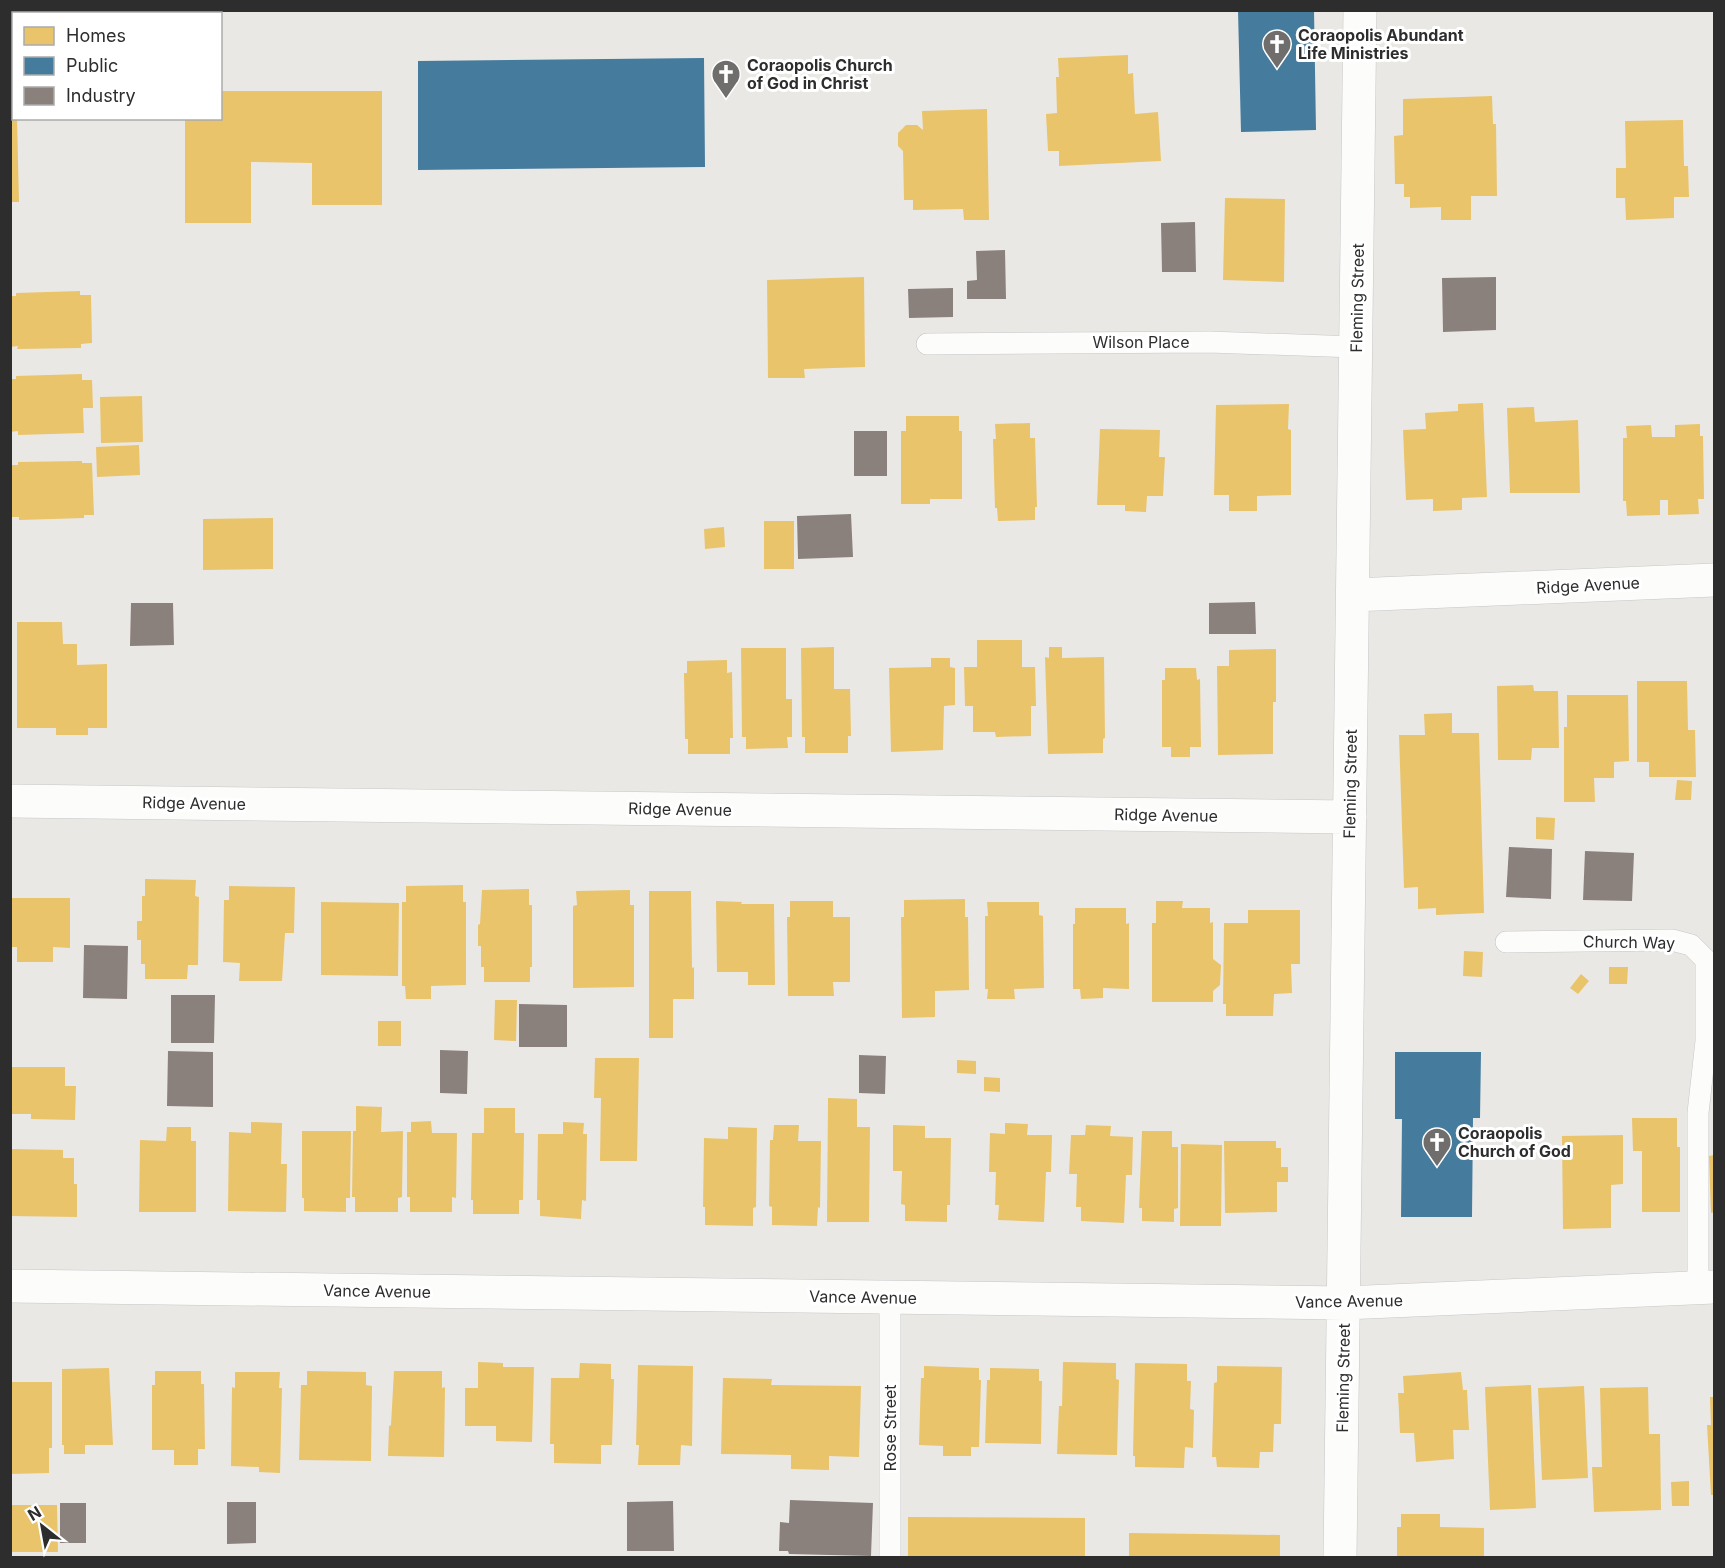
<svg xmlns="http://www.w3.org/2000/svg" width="1725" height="1568" viewBox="0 0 1725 1568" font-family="Inter,sans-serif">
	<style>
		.homes { fill: #e9c46a }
		.public { fill: #457b9d }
		.industry { fill: #8a817c }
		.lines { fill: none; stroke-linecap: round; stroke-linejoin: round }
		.service-casing { stroke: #c7c6c7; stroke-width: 22 }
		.minor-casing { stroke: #c7c6c7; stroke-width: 34 }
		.service { stroke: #fcfcfb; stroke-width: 21 }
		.minor { stroke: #fcfcfb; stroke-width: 33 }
		.labels { text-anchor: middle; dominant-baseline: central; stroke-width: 6; stroke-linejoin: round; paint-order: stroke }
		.poi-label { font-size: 16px; font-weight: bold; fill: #2d2d2d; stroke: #fff; text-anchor: start }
		.street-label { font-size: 16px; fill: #2d2d2d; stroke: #fff }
	</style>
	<rect width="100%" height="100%" fill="#eae8e5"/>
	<path class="homes" d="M 10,29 L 14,29 L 14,118 L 17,118 L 19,202 L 10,202 Z
		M 1128,55 L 1128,74 L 1133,73 L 1135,114 L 1158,112 L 1161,161 L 1059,166 L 1059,151 L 1048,151 L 1046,114 L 1057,113 L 1056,77 L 1059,77 L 1058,58 Z
		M 220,91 L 382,91 L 382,205 L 312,205 L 312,163 L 251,162 L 251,223 L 185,223 L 185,118 L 220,118 Z
		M 1492,96 L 1493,124 L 1496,124 L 1497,196 L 1471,196 L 1471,220 L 1441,220 L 1441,207 L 1410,208 L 1410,197 L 1404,197 L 1404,184 L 1395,184 L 1394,136 L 1403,135 L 1403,99 Z
		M 987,109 L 989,220 L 964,220 L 963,209 L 913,210 L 913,200 L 904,200 L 903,151 L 898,146 L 898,133 L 906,125 L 917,125 L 923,130 L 922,111 Z
		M 1683,120 L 1684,166 L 1688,166 L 1689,197 L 1674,197 L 1674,218 L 1626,220 L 1625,198 L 1616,198 L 1616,168 L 1626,168 L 1625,121 Z
		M 1225,198 L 1285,199 L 1284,282 L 1223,280 Z
		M 864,277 L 865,367 L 804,369 L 805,378 L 768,378 L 767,280 Z
		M 80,291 L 80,295 L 91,295 L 92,343 L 81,344 L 81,348 L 17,349 L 18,346 L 10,347 L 10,296 L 16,296 L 16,293 Z
		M 82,374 L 82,380 L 92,380 L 93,408 L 83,408 L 84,433 L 18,435 L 18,431 L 10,432 L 10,379 L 16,379 L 16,376 Z
		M 142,396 L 143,442 L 101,443 L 100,397 Z
		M 1483,403 L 1487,497 L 1462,498 L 1462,510 L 1433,511 L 1433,499 L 1406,500 L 1403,430 L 1426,429 L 1425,413 L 1458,411 L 1458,404 Z
		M 1289,404 L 1288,429 L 1291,430 L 1291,495 L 1257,496 L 1257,511 L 1229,511 L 1229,495 L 1214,495 L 1216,405 Z
		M 1534,407 L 1535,422 L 1578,420 L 1580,493 L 1510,493 L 1507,408 Z
		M 906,416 L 959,416 L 959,431 L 962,431 L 962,499 L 930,499 L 930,504 L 901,504 L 901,431 L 906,431 Z
		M 1030,423 L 1030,438 L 1035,438 L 1037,507 L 1035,507 L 1035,520 L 998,521 L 997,508 L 995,508 L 993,439 L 996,439 L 995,424 Z
		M 1700,424 L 1700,436 L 1703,436 L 1704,499 L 1698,499 L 1699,514 L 1668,515 L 1668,500 L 1660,500 L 1660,515 L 1627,516 L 1626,501 L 1623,501 L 1623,438 L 1627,438 L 1626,426 L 1651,425 L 1652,437 L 1675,437 L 1675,425 Z
		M 1100,429 L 1160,430 L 1159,457 L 1165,457 L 1163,496 L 1147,496 L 1146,512 L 1125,511 L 1125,505 L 1097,505 Z
		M 139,445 L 140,475 L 97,477 L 96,447 Z
		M 82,461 L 82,463 L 92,463 L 94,515 L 84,515 L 84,518 L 19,520 L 19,517 L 10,517 L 10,465 L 18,465 L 18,462 Z
		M 273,518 L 273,569 L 203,570 L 203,519 Z
		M 764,521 L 794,521 L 794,569 L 764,569 Z
		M 724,527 L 725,547 L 705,549 L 704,529 Z
		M 17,622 L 62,622 L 63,644 L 77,644 L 77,665 L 107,664 L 107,728 L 88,728 L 88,735 L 56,735 L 56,728 L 17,728 Z
		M 977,640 L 1022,640 L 1022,667 L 1035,667 L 1036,706 L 1031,706 L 1031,736 L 996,737 L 995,732 L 973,732 L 973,706 L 965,706 L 964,667 L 977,667 Z
		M 834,647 L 834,689 L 850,689 L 851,736 L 848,736 L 848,753 L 805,753 L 805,737 L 802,737 L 801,648 Z
		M 1049,647 L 1062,647 L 1062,658 L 1104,657 L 1105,738 L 1103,739 L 1103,753 L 1048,754 L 1045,657 L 1049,658 Z
		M 741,648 L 786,648 L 786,699 L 792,699 L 792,737 L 787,737 L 788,748 L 746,749 L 746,737 L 742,737 Z
		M 1276,649 L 1276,702 L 1273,702 L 1273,754 L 1218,755 L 1217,666 L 1229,666 L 1229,650 Z
		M 931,658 L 950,658 L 950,667 L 955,668 L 955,705 L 944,706 L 943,750 L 891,752 L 889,668 L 931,667 Z
		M 727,660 L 727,673 L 732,672 L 733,738 L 730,738 L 730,754 L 688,754 L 688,739 L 685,739 L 684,673 L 687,673 L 687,661 Z
		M 1165,668 L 1196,668 L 1197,680 L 1200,679 L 1201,747 L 1190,747 L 1190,757 L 1171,757 L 1171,747 L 1162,747 L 1162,680 L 1165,680 Z
		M 1637,681 L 1687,681 L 1688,730 L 1695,730 L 1696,777 L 1649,777 L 1649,762 L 1637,762 Z
		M 1533,685 L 1534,691 L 1558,691 L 1559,748 L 1532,748 L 1531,760 L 1498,760 L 1497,686 Z
		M 1567,695 L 1628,695 L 1629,761 L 1614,762 L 1614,778 L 1594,778 L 1595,802 L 1564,802 L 1564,727 L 1567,727 Z
		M 1452,713 L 1452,733 L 1479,733 L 1484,913 L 1436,915 L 1436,908 L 1418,909 L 1418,887 L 1404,888 L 1399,735 L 1425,735 L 1424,714 Z
		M 1677,780 L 1692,781 L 1691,800 L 1675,800 Z
		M 1536,817 L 1555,818 L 1554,840 L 1536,839 Z
		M 145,879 L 196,880 L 195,896 L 199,897 L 198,965 L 188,965 L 187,979 L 145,979 L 145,964 L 141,964 L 141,940 L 137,940 L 137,921 L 142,921 L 142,896 L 145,896 Z
		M 463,885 L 463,902 L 466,902 L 466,985 L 431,986 L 431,999 L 406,999 L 405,986 L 402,986 L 402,902 L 406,902 L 406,886 Z
		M 229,886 L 295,887 L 294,933 L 285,933 L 282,981 L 239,981 L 240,963 L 223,962 L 224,900 L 229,900 Z
		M 529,889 L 529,905 L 532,905 L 532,967 L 530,967 L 530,982 L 484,982 L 484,967 L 481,967 L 481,946 L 478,946 L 478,925 L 480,924 L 482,890 Z
		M 630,890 L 630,905 L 634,905 L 634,987 L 573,988 L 573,906 L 577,905 L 576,891 Z
		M 649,891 L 691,891 L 692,968 L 694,967 L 694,999 L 673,999 L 673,1038 L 649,1038 Z
		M 10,898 L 70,898 L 70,948 L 53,947 L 53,962 L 17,962 L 17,947 L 10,947 Z
		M 965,899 L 965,917 L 968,917 L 969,990 L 935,991 L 935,1017 L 902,1018 L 901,917 L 904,917 L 904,900 Z
		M 716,901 L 742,902 L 741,904 L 774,904 L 775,985 L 748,985 L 748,972 L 717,972 Z
		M 790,901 L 833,901 L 833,917 L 850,917 L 850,982 L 833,982 L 834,996 L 788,996 L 787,917 L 790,917 Z
		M 1156,901 L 1183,901 L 1182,908 L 1210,908 L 1210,923 L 1213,922 L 1213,959 L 1221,965 L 1220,985 L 1213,991 L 1213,1002 L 1152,1002 L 1152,923 L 1156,923 Z
		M 321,902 L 399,903 L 398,976 L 321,975 Z
		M 987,902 L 1039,902 L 1039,915 L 1043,916 L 1044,988 L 1014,989 L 1015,999 L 987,999 L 988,989 L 985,989 L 985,916 L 988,916 Z
		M 1075,908 L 1126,908 L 1126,924 L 1129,923 L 1129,989 L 1103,988 L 1103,998 L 1081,999 L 1080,989 L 1073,989 L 1073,924 L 1075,924 Z
		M 1248,910 L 1300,910 L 1300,964 L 1291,964 L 1292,993 L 1274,994 L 1273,1016 L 1226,1016 L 1226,1004 L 1223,1004 L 1224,923 L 1248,923 Z
		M 1464,951 L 1483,952 L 1482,977 L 1463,976 Z
		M 1609,967 L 1628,967 L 1627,984 L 1609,984 Z
		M 1581,974 L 1589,981 L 1578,994 L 1570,988 Z
		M 495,1000 L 517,1000 L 516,1041 L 494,1040 Z
		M 378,1021 L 401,1021 L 401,1046 L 378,1046 Z
		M 595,1058 L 639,1058 L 637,1161 L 600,1161 L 601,1098 L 594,1098 Z
		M 957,1060 L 976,1061 L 976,1074 L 957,1073 Z
		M 10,1067 L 65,1067 L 65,1086 L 76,1086 L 75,1120 L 31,1119 L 31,1114 L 10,1114 Z
		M 984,1077 L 1000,1078 L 1000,1092 L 984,1091 Z
		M 828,1098 L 857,1099 L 857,1127 L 870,1127 L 869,1222 L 827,1222 Z
		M 356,1106 L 382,1107 L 381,1132 L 403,1131 L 402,1197 L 398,1198 L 398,1212 L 355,1212 L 355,1197 L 352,1197 L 353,1131 L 356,1131 Z
		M 484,1108 L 515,1108 L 515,1133 L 524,1133 L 523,1200 L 519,1200 L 519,1214 L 473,1214 L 473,1200 L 471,1200 L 472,1133 L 484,1133 Z
		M 1632,1118 L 1677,1118 L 1677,1147 L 1680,1147 L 1680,1212 L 1642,1212 L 1642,1151 L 1633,1151 Z
		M 431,1121 L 432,1133 L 457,1133 L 456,1198 L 452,1197 L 452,1212 L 410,1212 L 410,1197 L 407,1197 L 407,1132 L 411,1132 L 411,1122 Z
		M 251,1122 L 282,1123 L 281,1164 L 287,1164 L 286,1212 L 228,1211 L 229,1132 L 251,1133 Z
		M 563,1122 L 584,1123 L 583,1134 L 587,1134 L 586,1201 L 582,1200 L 581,1219 L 540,1216 L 540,1200 L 537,1200 L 538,1134 L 563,1134 Z
		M 1005,1123 L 1028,1124 L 1027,1135 L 1052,1135 L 1051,1172 L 1046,1172 L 1044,1222 L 998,1220 L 999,1205 L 995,1205 L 996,1172 L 989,1172 L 990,1133 L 1005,1134 Z
		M 774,1125 L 799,1125 L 798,1141 L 821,1141 L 820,1208 L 818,1207 L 817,1226 L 772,1225 L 772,1207 L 769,1206 L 770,1140 L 773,1140 Z
		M 893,1125 L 925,1126 L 925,1138 L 951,1138 L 950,1205 L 947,1205 L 947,1222 L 905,1221 L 905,1205 L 901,1204 L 902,1171 L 893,1171 Z
		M 1086,1125 L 1111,1126 L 1110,1136 L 1133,1137 L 1132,1175 L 1126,1175 L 1124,1223 L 1081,1221 L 1081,1207 L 1076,1207 L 1077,1174 L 1069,1174 L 1071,1135 L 1085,1135 Z
		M 167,1127 L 191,1127 L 191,1141 L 196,1141 L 196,1212 L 139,1212 L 140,1140 L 166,1141 Z
		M 728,1127 L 757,1128 L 756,1207 L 753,1208 L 753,1226 L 705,1225 L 705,1207 L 703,1207 L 704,1138 L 728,1139 Z
		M 302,1131 L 351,1131 L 350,1198 L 346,1198 L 346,1212 L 304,1211 L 304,1198 L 302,1198 Z
		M 1142,1131 L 1172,1131 L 1172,1147 L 1178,1147 L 1178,1208 L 1174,1209 L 1174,1222 L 1142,1221 L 1142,1208 L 1139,1208 Z
		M 1623,1135 L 1623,1184 L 1611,1185 L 1611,1228 L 1563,1229 L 1562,1136 Z
		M 1224,1141 L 1276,1141 L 1276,1148 L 1281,1148 L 1281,1167 L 1288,1167 L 1288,1182 L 1277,1182 L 1277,1212 L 1225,1213 Z
		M 1181,1144 L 1222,1145 L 1221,1226 L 1180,1226 Z
		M 10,1149 L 63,1150 L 63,1158 L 74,1158 L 74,1184 L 77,1184 L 77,1217 L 10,1216 Z
		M 1714,1155 L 1714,1212 L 1711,1213 L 1709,1156 Z
		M 478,1362 L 503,1363 L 503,1367 L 534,1367 L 532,1442 L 496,1441 L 496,1426 L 465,1426 L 465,1388 L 478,1388 Z
		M 1063,1362 L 1116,1363 L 1116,1379 L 1119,1380 L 1117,1455 L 1057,1454 L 1059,1406 L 1062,1406 Z
		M 580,1363 L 611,1364 L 611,1379 L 614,1379 L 612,1445 L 601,1445 L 601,1464 L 554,1463 L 554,1444 L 550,1444 L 551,1378 L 579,1378 Z
		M 1135,1363 L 1187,1364 L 1187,1381 L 1191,1381 L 1190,1409 L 1194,1410 L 1193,1448 L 1185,1447 L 1184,1468 L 1135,1467 L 1135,1456 L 1133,1456 Z
		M 638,1365 L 693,1366 L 692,1446 L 681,1445 L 680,1465 L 638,1465 L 639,1445 L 636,1445 Z
		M 924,1366 L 979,1368 L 979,1380 L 981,1380 L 979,1447 L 971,1447 L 971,1456 L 943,1456 L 943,1446 L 919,1445 L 921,1378 L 924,1378 Z
		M 1217,1366 L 1282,1367 L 1281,1424 L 1274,1424 L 1273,1452 L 1260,1452 L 1259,1468 L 1217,1467 L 1216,1457 L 1212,1457 L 1214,1383 L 1217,1382 Z
		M 109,1368 L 113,1445 L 85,1445 L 85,1454 L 64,1454 L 64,1445 L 62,1445 L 62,1369 Z
		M 990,1368 L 1039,1369 L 1039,1381 L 1042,1381 L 1041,1444 L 985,1443 L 987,1380 L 990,1380 Z
		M 155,1371 L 201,1371 L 201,1384 L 204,1384 L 205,1449 L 198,1449 L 198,1465 L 174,1465 L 174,1450 L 152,1450 L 152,1385 L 155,1385 Z
		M 307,1371 L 366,1372 L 366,1385 L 372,1386 L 371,1461 L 299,1460 L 301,1385 L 307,1385 Z
		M 394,1371 L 442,1371 L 442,1388 L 445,1387 L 444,1457 L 388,1456 L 389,1426 L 391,1425 Z
		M 235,1372 L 280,1372 L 279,1388 L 282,1388 L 280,1473 L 259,1472 L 259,1467 L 231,1466 L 232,1387 L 235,1388 Z
		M 1461,1372 L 1463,1390 L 1467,1390 L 1469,1430 L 1453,1430 L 1454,1459 L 1416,1462 L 1414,1433 L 1400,1433 L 1398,1393 L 1404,1393 L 1403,1376 Z
		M 723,1378 L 772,1379 L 771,1385 L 861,1386 L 859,1457 L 829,1456 L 829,1470 L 791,1469 L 791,1455 L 721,1454 Z
		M 10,1382 L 52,1382 L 52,1448 L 49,1448 L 49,1473 L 10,1474 Z
		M 1531,1385 L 1536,1508 L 1490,1510 L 1485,1387 Z
		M 1584,1386 L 1588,1478 L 1542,1480 L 1538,1388 Z
		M 1648,1387 L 1649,1434 L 1660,1434 L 1661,1510 L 1594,1512 L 1592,1467 L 1602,1467 L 1600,1388 Z
		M 1710,1397 L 1714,1397 L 1714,1495 L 1711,1495 L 1707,1425 L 1711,1425 Z
		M 1689,1481 L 1689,1506 L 1672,1506 L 1671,1482 Z
		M 10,1505 L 57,1505 L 58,1552 L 10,1552 Z
		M 1401,1514 L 1440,1514 L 1440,1527 L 1484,1528 L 1484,1558 L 1397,1558 L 1397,1527 L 1401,1527 Z
		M 908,1517 L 1085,1518 L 1085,1558 L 908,1558 Z
		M 1129,1533 L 1280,1535 L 1280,1558 L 1129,1558 Z"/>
	<path class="public" d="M 1238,10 L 1314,10 L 1316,130 L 1241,132 Z
		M 704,58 L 705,167 L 418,170 L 418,61 Z
		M 1395,1052 L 1481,1052 L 1480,1118 L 1473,1118 L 1472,1217 L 1401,1217 L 1402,1119 L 1395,1119 Z"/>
	<path class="industry" d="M 1195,222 L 1196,272 L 1162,272 L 1161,223 Z
		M 1005,250 L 1006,299 L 967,299 L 967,281 L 977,280 L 976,251 Z
		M 1496,277 L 1496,330 L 1443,332 L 1442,278 Z
		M 953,288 L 953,317 L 909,318 L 908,289 Z
		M 854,431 L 887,431 L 887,476 L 854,476 Z
		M 851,514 L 853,557 L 798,559 L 797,516 Z
		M 1255,602 L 1256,634 L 1209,634 L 1209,603 Z
		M 131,603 L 173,603 L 174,645 L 130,646 Z
		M 1509,847 L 1552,849 L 1551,899 L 1506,897 Z
		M 1585,851 L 1634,853 L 1632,901 L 1583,900 Z
		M 84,945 L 128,946 L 127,999 L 83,998 Z
		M 171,995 L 215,995 L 214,1043 L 171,1043 Z
		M 519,1004 L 567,1005 L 567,1047 L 519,1047 Z
		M 440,1050 L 468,1051 L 467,1094 L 440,1093 Z
		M 168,1051 L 213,1052 L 213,1107 L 167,1106 Z
		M 859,1055 L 886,1056 L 885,1094 L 859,1093 Z
		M 790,1500 L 873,1503 L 871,1556 L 789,1554 L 788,1551 L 779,1551 L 780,1522 L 789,1523 Z
		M 673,1501 L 674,1551 L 627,1551 L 627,1502 Z
		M 227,1502 L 256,1502 L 256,1543 L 227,1544 Z
		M 60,1503 L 86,1503 L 86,1543 L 60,1543 Z"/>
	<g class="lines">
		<g class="service-casing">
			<path id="service" d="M 927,344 L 1209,342 L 1356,347
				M 1506,942 L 1672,940 L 1691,945 L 1706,960 L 1706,1041 L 1698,1113 L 1698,1288
				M 890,1297 L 890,1558"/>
		</g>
		<g class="minor-casing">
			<path id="minor" d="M 1353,595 L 1714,580
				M 10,801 L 1350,817
				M 10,1286 L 1344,1303 L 1714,1287
				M 1340,1558 L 1360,10"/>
		</g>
		<use href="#service" class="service"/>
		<use href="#minor" class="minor"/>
	</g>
	<defs>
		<g id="church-pin" transform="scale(1.5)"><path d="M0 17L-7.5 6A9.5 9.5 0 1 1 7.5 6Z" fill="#6f6e6d" stroke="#fff"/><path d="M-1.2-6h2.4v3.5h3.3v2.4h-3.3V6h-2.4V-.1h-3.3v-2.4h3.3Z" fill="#fff"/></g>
	</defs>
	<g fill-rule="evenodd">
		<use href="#church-pin" x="1277" y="44"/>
		<use href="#church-pin" x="726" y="74"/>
		<use href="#church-pin" x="1437" y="1142"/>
	</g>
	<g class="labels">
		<g class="poi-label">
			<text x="1298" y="35">Coraopolis Abundant<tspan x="1298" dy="18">Life Ministries</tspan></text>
			<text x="747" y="65">Coraopolis Church<tspan x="747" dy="18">of God in Christ</tspan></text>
			<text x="1458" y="1133">Coraopolis<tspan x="1458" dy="18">Church of God</tspan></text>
		</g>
		<g class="street-label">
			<text transform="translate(1357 298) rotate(-89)">Fleming Street</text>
			<text x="1141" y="342">Wilson Place</text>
			<text transform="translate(1588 585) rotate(-3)">Ridge Avenue</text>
			<text transform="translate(1350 784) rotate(-89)">Fleming Street</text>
			<text transform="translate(194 803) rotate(1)">Ridge Avenue</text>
			<text transform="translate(680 809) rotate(1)">Ridge Avenue</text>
			<text transform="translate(1166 815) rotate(1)">Ridge Avenue</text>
			<text transform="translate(1629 942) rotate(1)">Church Way</text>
			<text transform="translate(377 1291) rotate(1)">Vance Avenue</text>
			<text transform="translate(863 1297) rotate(1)">Vance Avenue</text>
			<text transform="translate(1349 1301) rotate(-1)">Vance Avenue</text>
			<text transform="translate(1343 1378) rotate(-89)">Fleming Street</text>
			<text transform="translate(890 1428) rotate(-90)">Rose Street</text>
		</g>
	</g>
	<rect width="1725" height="1568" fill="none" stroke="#2d2d2d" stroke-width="24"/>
	<rect x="12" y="12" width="210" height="108" fill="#ffffff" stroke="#ababab" stroke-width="1.5"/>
	<rect x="24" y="27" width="30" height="18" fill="#e9c46a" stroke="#ababab" stroke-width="1.5"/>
	<text x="66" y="42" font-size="18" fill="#2d2d2d">Homes</text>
	<rect x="24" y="57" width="30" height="18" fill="#457b9d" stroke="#ababab" stroke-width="1.5"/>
	<text x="66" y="72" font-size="18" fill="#2d2d2d">Public</text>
	<rect x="24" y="87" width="30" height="18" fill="#8a817c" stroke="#ababab" stroke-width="1.5"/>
	<text x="66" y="102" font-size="18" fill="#2d2d2d">Industry</text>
	<g transform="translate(42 1526) rotate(329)" stroke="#ffffff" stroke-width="4.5" paint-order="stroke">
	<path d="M0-4.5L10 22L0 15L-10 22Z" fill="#2d2d2d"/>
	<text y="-9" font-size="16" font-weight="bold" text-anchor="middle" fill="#2d2d2d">N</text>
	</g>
</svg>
